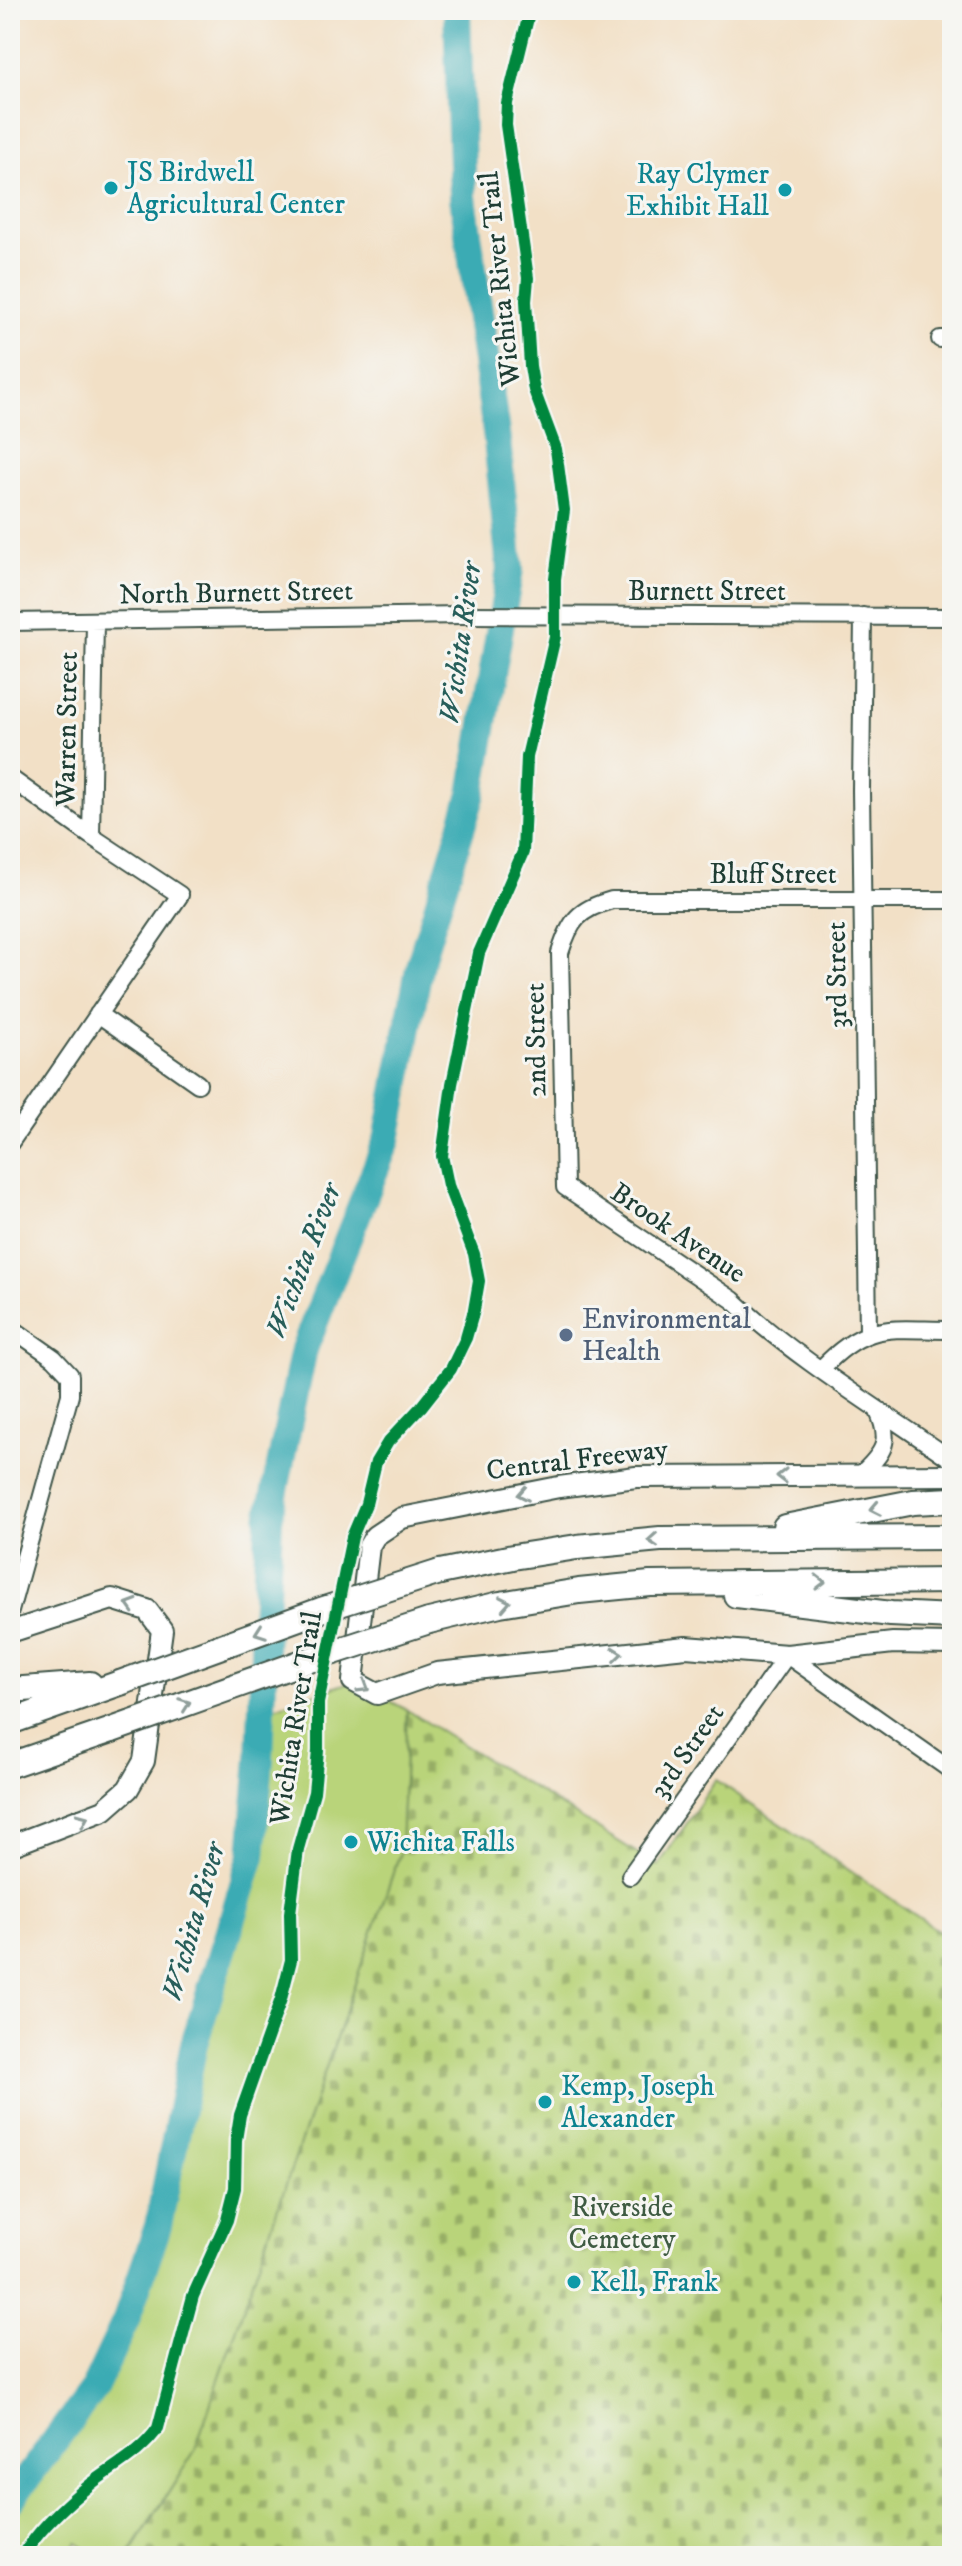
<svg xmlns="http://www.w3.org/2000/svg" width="962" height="2566" viewBox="0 0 962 2566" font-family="'IM FELL DW Pica',serif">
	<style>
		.green { fill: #b9d47a; stroke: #6c8857; stroke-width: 2 }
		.cemetery { fill: url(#cemetery-stones); stroke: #6c8857; stroke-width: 2 }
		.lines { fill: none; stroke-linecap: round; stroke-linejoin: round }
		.river { stroke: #3aabb4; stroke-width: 28 }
		.minor-casing { stroke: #3f554a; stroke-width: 20 }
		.major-casing { stroke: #3f554a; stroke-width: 24 }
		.highway-casing { stroke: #3f554a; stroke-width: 28 }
		.minor { stroke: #fff; stroke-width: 16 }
		.major { stroke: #fff; stroke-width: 20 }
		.highway { stroke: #fff; stroke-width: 24 }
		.highway-bridge-casing { stroke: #3f554a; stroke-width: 28; stroke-linecap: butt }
		.highway-bridge { stroke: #fff; stroke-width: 24 }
		.cycleway-casing { stroke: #f6f6f2; stroke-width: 17 }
		.cycleway { stroke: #00873e; stroke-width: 12 }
		.oneway { stroke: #8f9e9a }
		.culture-dot { fill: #0f9aa8; stroke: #f6f6f2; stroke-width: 3 }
		.service-dot { fill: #5c6f8a; stroke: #f6f6f2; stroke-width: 3 }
		.labels { text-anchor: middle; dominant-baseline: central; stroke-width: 6; stroke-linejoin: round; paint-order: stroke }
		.culture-label { font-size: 28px; fill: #0d838f; stroke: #f6f6f2; text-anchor: start }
		.street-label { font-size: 28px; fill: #1f3d34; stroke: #f6f6f2 }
		.service-label { font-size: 28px; fill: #4e5e75; stroke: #f6f6f2; text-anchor: start }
		.park-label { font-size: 28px; fill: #3e5b42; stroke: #f6f6f2 }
		.water-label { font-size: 30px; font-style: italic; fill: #275e5a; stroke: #f6f6f2 }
	</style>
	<defs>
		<pattern id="cemetery-stones" width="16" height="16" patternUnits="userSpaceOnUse" patternTransform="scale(2)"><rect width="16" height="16" fill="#b9d47a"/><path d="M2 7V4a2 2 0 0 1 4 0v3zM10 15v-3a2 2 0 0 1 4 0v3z" fill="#96ad65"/></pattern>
	</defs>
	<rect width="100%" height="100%" fill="#f6f6f2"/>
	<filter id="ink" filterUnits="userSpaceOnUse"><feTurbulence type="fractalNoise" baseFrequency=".0125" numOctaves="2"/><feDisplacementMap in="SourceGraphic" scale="16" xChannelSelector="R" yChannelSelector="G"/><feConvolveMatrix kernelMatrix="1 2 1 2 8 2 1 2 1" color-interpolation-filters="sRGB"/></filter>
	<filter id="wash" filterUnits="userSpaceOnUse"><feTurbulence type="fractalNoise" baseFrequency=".006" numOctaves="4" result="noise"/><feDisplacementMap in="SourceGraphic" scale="32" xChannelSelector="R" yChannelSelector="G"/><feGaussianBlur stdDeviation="1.8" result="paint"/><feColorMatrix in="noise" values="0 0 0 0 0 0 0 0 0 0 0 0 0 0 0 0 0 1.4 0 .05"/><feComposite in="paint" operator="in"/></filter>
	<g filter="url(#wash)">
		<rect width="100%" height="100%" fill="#f2e0c6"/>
		<path class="green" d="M 353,1681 L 407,1710 L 401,1850 L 195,2451 L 128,2556 L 98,2556 L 77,2542 L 67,2556 L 10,2556 L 10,2501 L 94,2388 L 126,2320 L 158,2226 L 194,2044 L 252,1856 L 262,1711 Z"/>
		<path class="cemetery" d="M 407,1710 L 658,1866 L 716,1780 L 952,1940 L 952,2556 L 129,2556 L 194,2452 L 401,1850 Z"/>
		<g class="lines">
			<path class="river" d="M 10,2501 L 94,2388 L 126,2320 L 158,2226 L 194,2044 L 252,1856 L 260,1758 L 269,1519 L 304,1349 L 387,1140 L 420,963 L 472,794 L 510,569 L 497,440 L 463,197 L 457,10"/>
		</g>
	</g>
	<g filter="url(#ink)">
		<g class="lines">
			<g class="minor-casing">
				<path id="minor" d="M 940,339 L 952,339
					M 863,616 L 861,790 L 868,1333
					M 10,622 L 462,615 L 952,617
					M 10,778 L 91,836 L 180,895 L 10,1143
					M 91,836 L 95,622
					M 952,900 L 612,900 C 579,909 570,920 560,953 L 565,1187 L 733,1300 C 796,1359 881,1410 952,1460
					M 98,1014 L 198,1084
					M 10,1327 L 54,1358 L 70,1375 L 70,1395 L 10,1611
					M 821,1369 C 867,1320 890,1330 952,1330
					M 860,1475 C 885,1452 892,1441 877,1409
					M 630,1876 L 787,1655 L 952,1771"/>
			</g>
			<g class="major-casing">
				<path id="major" d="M 952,1475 L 636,1477 L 559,1487 L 402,1518 L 375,1536 L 369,1546 L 353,1681 L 377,1694 L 437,1673 L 686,1647 L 787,1655 L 893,1643 L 952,1644
					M 10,1632 L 112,1599 L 147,1610 L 162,1630 L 144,1761 L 128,1789 L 104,1810 L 10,1846"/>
			</g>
			<g class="highway-casing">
				<path id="highway" d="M 785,1527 L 913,1502 L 952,1500
					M 440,1572 L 513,1557 L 577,1547 L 660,1539 L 952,1537
					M 736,1595 L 891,1614 L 952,1617
					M 429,1621 L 500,1604 L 579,1591 L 650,1584 L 952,1581
					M 10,1690 L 90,1684
					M 10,1722 L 120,1683
					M 10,1765 L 112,1730"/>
			</g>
			<use href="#minor" class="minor"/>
			<use href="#major" class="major"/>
			<use href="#highway" class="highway"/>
			<g class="highway-bridge-casing">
				<path id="highway-bridge" d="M 120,1683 L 321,1610 L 440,1572
					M 112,1730 L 300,1663 L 429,1621"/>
			</g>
			<use href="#highway-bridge" class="highway-bridge"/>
			<g class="cycleway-casing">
				<path id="cycleway" d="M 23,2556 C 39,2528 66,2504 91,2484 C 114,2466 141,2453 158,2428 L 193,2296 L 227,2220 L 235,2188 L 236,2140 L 240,2115 L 281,1999 L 291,1960 L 290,1913 L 298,1849 L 314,1792 L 318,1751 L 318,1703 L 352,1537 L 366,1504 L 376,1462 L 388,1442 L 421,1407 L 451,1369 L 466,1338 L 474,1310 L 479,1281 L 474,1254 L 448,1185 L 442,1156 L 452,1084 L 479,953 L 523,852 L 527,757 L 555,637 L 555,579 L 564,510 L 556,449 L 534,390 L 530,366 L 526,301 L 528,278 L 506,125 L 507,103 L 530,10"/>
			</g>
			<use href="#cycleway" class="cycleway"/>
		</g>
		<defs><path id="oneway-chevron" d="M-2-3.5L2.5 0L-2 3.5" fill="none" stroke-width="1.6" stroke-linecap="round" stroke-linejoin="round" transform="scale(2)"/></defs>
		<g class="oneway">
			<use href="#oneway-chevron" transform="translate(782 1476) rotate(180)"/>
			<use href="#oneway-chevron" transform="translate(523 1494) rotate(169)"/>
			<use href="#oneway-chevron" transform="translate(875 1509) rotate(169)"/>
			<use href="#oneway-chevron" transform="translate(653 1540) rotate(176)"/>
			<use href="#oneway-chevron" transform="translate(820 1582)"/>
			<use href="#oneway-chevron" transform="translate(505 1603) rotate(-11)"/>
			<use href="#oneway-chevron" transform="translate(131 1605) rotate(-163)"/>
			<use href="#oneway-chevron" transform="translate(260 1632) rotate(160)"/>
			<use href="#oneway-chevron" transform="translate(617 1654) rotate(-6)"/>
			<use href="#oneway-chevron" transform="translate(364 1687) rotate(32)"/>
			<use href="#oneway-chevron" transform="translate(185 1704) rotate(-20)"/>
			<use href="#oneway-chevron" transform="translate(83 1819) rotate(-23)"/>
		</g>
	</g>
	<g class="culture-dot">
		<circle cx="111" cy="188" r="8"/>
		<circle cx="785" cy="190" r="8"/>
		<circle cx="351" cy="1842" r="8"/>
		<circle cx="545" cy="2102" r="8"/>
		<circle cx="574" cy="2282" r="8"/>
	</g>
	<circle class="service-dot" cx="566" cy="1335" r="8"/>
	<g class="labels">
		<g class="culture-label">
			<text x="127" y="172">JS Birdwell<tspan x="127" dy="32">Agricultural Center</tspan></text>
			<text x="769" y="174" text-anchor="end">Ray Clymer<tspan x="769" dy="32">Exhibit Hall</tspan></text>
			<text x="367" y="1842">Wichita Falls</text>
			<text x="561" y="2086">Kemp, Joseph<tspan x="561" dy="32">Alexander</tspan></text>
			<text x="590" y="2282">Kell, Frank</text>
		</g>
		<g class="street-label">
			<text transform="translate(500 279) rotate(-96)">Wichita River Trail</text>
			<text x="707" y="591">Burnett Street</text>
			<text transform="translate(236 593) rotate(-1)">North Burnett Street</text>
			<text transform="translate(67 729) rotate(-89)">Warren Street</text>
			<text x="773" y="874">Bluff Street</text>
			<text transform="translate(837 975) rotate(-91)">3rd Street</text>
			<text transform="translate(536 1040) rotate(-91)">2nd Street</text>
			<text transform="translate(678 1233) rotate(34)">Brook Avenue</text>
			<text transform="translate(577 1460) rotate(-7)">Central Freeway</text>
			<text transform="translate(296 1718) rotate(-81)">Wichita River Trail</text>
			<text transform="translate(687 1751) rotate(-55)">3rd Street</text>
		</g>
		<g class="service-label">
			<text x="582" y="1319">Environmental<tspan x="582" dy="32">Health</tspan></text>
		</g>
		<g class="park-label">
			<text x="622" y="2207">Riverside<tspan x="622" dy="32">Cemetery</tspan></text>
		</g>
		<g class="water-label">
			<text transform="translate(461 643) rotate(-82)">Wichita River</text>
			<text transform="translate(304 1261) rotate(-69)">Wichita River</text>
			<text transform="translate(194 1922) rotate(-74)">Wichita River</text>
		</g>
	</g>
	<rect width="962" height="2566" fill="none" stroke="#f6f6f2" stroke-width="40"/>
</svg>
